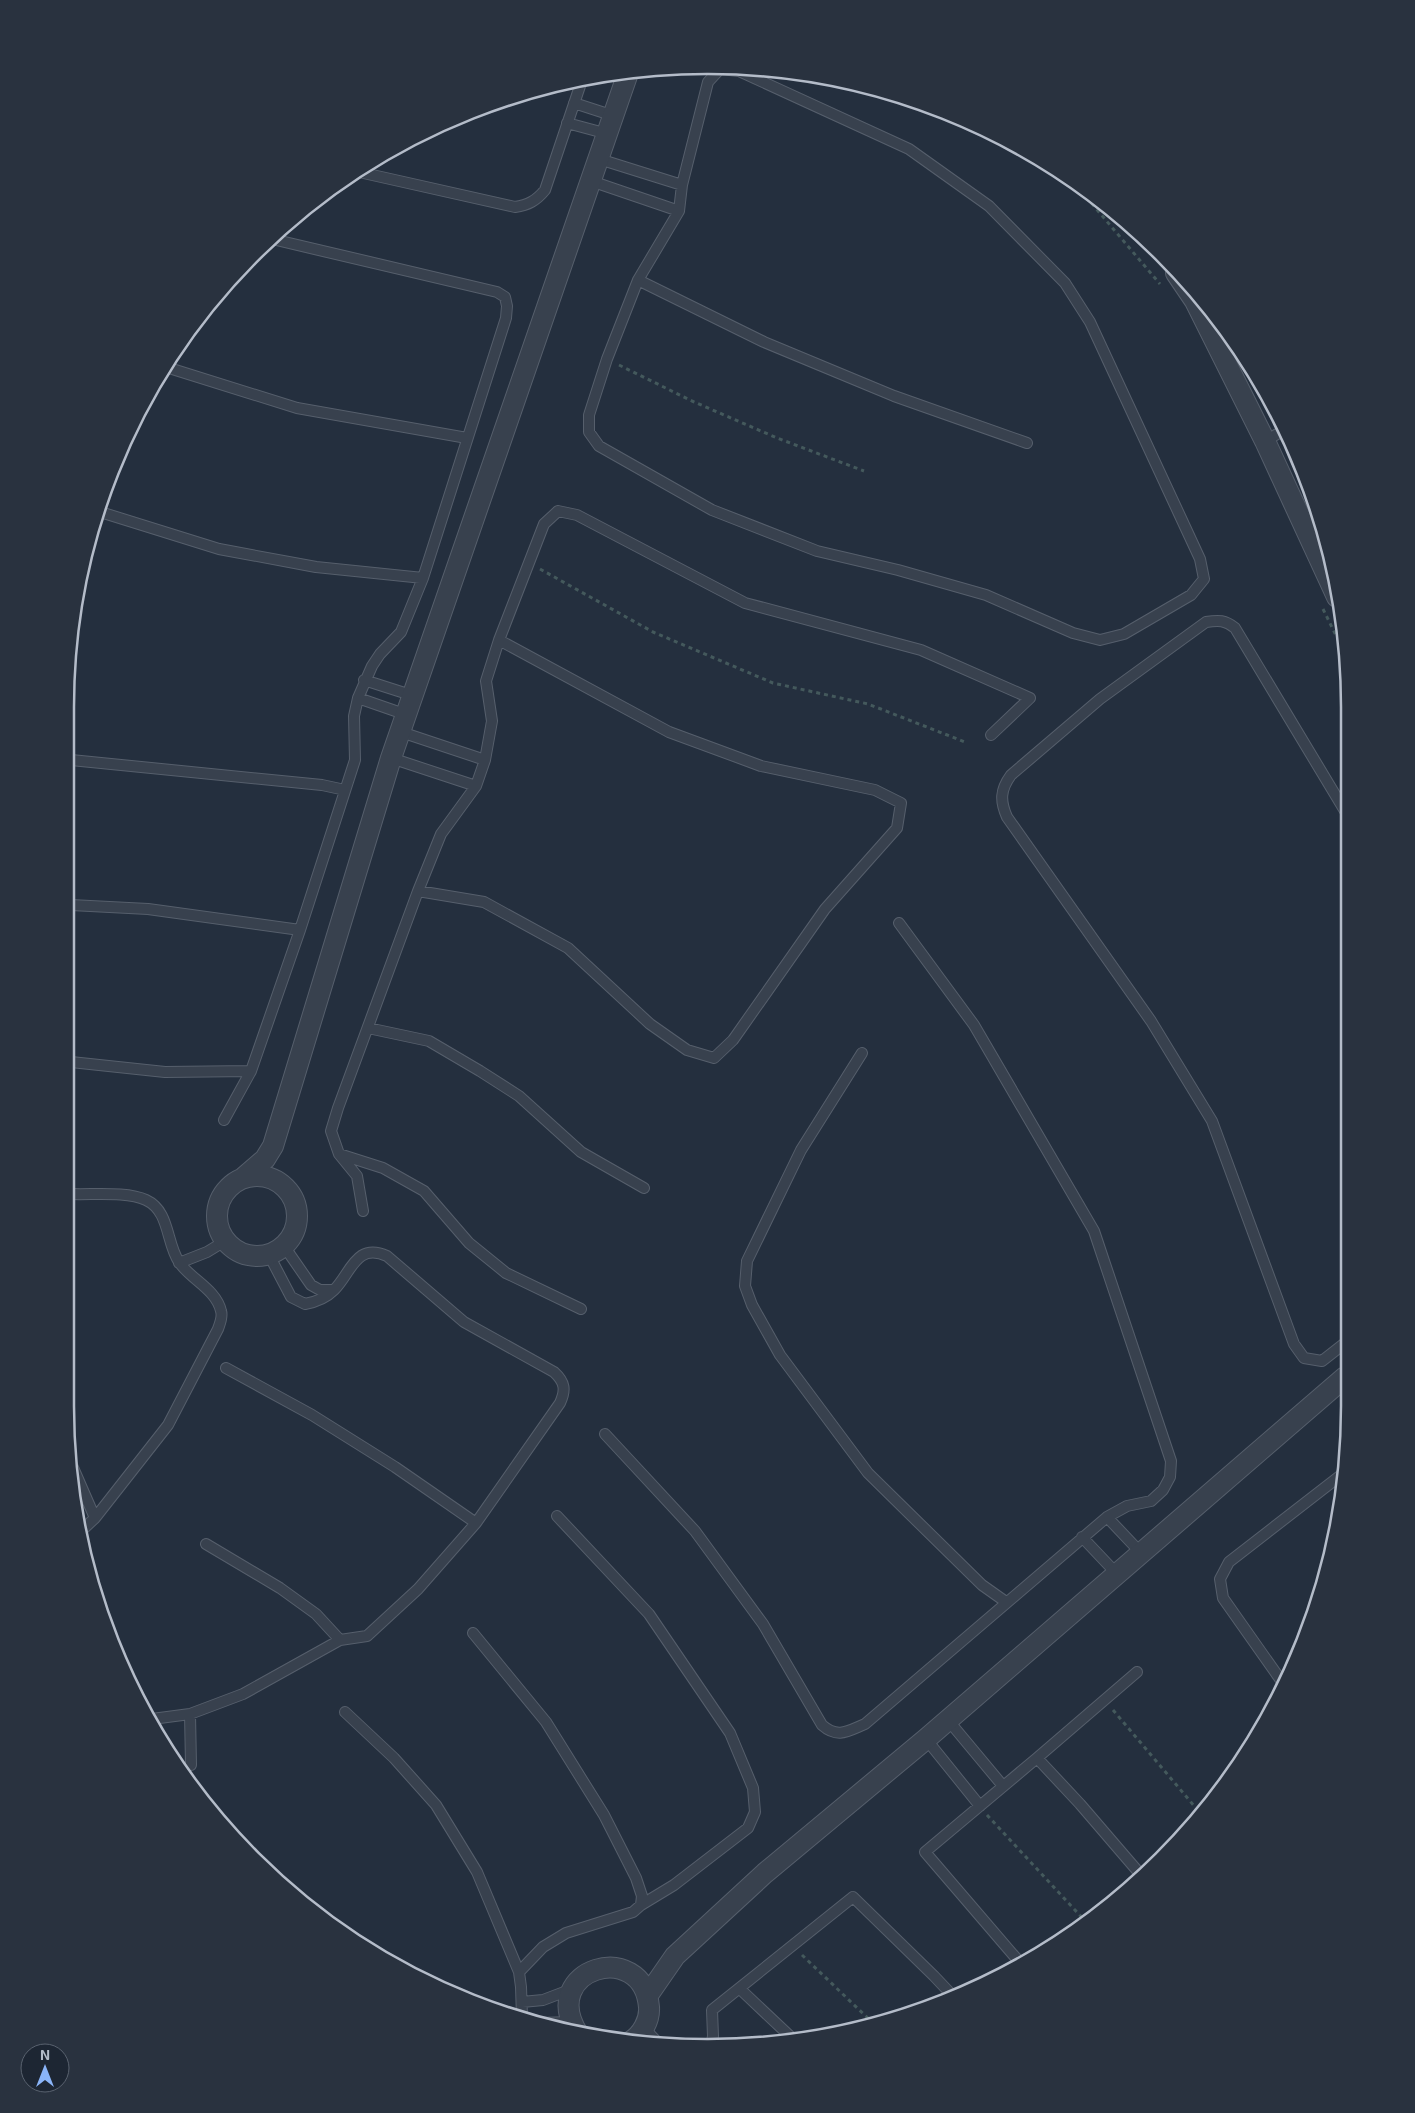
<svg xmlns="http://www.w3.org/2000/svg" width="1415" height="2113" viewBox="0 0 1415 2113" font-family="'Exo 2',sans-serif">
	<style>
		.lines { fill: none; stroke-linecap: round; stroke-linejoin: round }
		.lane-casing { stroke: #565f6c; stroke-width: 12 }
		.street-casing { stroke: #565f6c; stroke-width: 22 }
		.path { stroke: #44595c; stroke-width: 3; stroke-dasharray: 4 4; stroke-linecap: butt }
		.lane { stroke: #38414e; stroke-width: 10 }
		.street { stroke: #38414e; stroke-width: 20 }
		.rim { fill: none; stroke: #b4bcc9; stroke-width: 2.5 }
	</style>
	<rect width="100%" height="100%" fill="#242f3e"/>
	<g class="lines">
		<g class="lane-casing">
			<path id="lane" d="M 720,69 L 739,71 L 909,149 L 989,206 L 1065,283 L 1090,322 L 1200,559 L 1204,579 L 1191,595 L 1124,634 L 1100,640 L 1073,633 L 986,595 L 898,570 L 817,551 L 712,510 L 599,446 L 589,432 L 589,415 L 607,359 L 638,280 L 679,211 L 682,185 L 708,82 Z
				M 574,103 L 614,116
				M 567,123 L 608,134
				M 599,159 L 682,185
				M 359,172 L 515,207 C 528,205 536,201 545,190 L 582,80
				M 591,181 L 679,211
				M 638,280 L 764,342 L 894,396 L 1027,443
				M 169,368 L 297,408 L 467,438
				M 1265,441 L 1286,429
				M 97,511 L 219,549 L 316,567 L 423,578
				M 364,680 L 414,696
				M 358,698 L 407,715
				M 401,732 L 485,760
				M 391,758 L 476,786
				M 71,760 L 322,785 L 345,790
				M 418,891 L 484,902 L 568,948 L 650,1024 L 687,1050 L 714,1058 L 733,1040 L 825,909 L 897,828 L 901,803 L 875,790 L 761,766 L 669,732 L 499,640
				M 71,905 L 148,909 L 300,930
				M 368,1028 L 429,1041 L 480,1071 L 519,1096 L 581,1152 L 644,1188
				M 862,1053 L 801,1150 L 747,1261 L 745,1286 L 752,1305 L 780,1355 L 868,1473 L 982,1585 L 1006,1602
				M 71,1062 L 165,1072 L 251,1071
				M 224,1120 L 251,1071 L 300,930 L 355,760 L 354,716 L 358,698 L 372,666 L 380,654 L 401,632 L 423,578 L 506,318 L 507,306 L 505,297 L 497,292 L 272,239
				M 339,1154 L 383,1168 L 424,1191 L 469,1243 L 506,1273 L 581,1309
				M 71,1194 C 92,1195 127,1191 146,1200 C 170,1211 166,1243 179,1262 C 190,1279 216,1289 221,1311 C 223,1317 220,1323 218,1329 L 168,1425 L 95,1518 L 80,1532
				M 363,1211 L 357,1176 L 339,1154 L 331,1131 L 338,1108 L 418,891 L 441,834 L 476,786 L 485,760 L 492,721 L 486,681 L 499,640 L 544,524 L 558,511 L 577,515 L 745,603 L 921,650 L 1030,698 L 991,735
				M 284,1246 L 311,1285 L 320,1290 L 334,1290
				M 179,1263 L 207,1252 L 225,1241
				M 1345,1343 L 1322,1361 L 1304,1358 L 1294,1344 L 1212,1121 L 1151,1021 L 1007,817 C 1000,801 1000,790 1011,775 L 1100,699 L 1206,622 C 1219,620 1225,620 1235,628 L 1348,816
				M 226,1368 L 312,1415 L 395,1467 L 476,1523
				M 605,1434 L 695,1531 L 763,1624 L 822,1725 C 838,1739 848,1731 865,1724 L 1107,1517 L 1127,1506 L 1151,1501 L 1163,1490 L 1170,1477 L 1171,1461 L 1094,1231 L 974,1025 L 899,923
				M 71,1463 L 95,1518
				M 1338,1478 L 1344,1488
				M 557,1516 L 649,1614 L 730,1733 L 753,1788 L 755,1812 L 748,1828 L 674,1885 L 641,1905
				M 1107,1517 L 1141,1553
				M 1082,1537 L 1117,1574
				M 206,1544 L 280,1588 L 316,1614 L 340,1640
				M 473,1633 L 546,1722 L 604,1815 L 636,1878 L 642,1896 L 641,1905 L 633,1912 L 566,1933 L 543,1947 L 519,1972
				M 1285,1686 L 1223,1598 L 1220,1579 L 1229,1562 L 1345,1472
				M 345,1712 L 394,1758 L 436,1805 L 477,1872 L 519,1972 L 521,1987 L 522,2017
				M 190,1714 L 191,1765
				M 152,1719 L 190,1714 L 243,1694 L 340,1640 L 367,1636 L 418,1589 L 476,1523 L 560,1403 C 566,1390 565,1382 554,1372 L 464,1322 L 387,1256 C 356,1242 351,1273 334,1290 C 326,1298 316,1302 305,1304 L 291,1297 L 269,1255
				M 948,1720 L 1003,1786
				M 926,1739 L 980,1806
				M 1037,1758 L 1137,1672
				M 1022,1965 L 925,1852 L 1037,1758 L 1080,1804 L 1141,1875
				M 740,1989 L 793,2039
				M 522,2002 L 543,2000 L 572,1989
				M 539,2023 L 570,2022
				M 644,2028 L 661,2046
				M 711,2047 L 713,2036 L 712,2010 L 853,1897 L 934,1976 L 951,1994"/>
		</g>
		<g class="street-casing">
			<path id="street" d="M 1176,273 L 1195,301 L 1265,441 L 1337,597
				M217 1216a40 40 0 1 1 80 0a40 40 0 1 1-80 0Z
				M 244,1177 L 265,1159 L 273,1146 L 391,758 L 628,73
				M 648,1995 L 675,1956 L 765,1873 L 926,1739 L 1345,1377
				M 578,2034 C 537,1968 643,1938 649,2007 C 650,2020 642,2035 630,2042"/>
		</g>
		<path class="path" d="M 1076,185 L 1160,284
			M 619,365 L 692,401 L 777,438 L 864,471
			M 540,569 L 653,632 L 773,683 L 868,704 L 965,742
			M 1323,609 L 1347,658
			M 1113,1710 L 1201,1814
			M 987,1815 L 1087,1923
			M 802,1955 L 875,2025"/>
		<use href="#lane" class="lane"/>
		<use href="#street" class="street"/>
	</g>
	<path d="M0 0H1415V2113H0ZM707 74H708A633 633 0 0 1 1341 707V1406A633 633 0 0 1 708 2039H707A633 633 0 0 1 74 1406V707A633 633 0 0 1 707 74Z" fill="#29323f" fill-rule="evenodd"/>
	<path class="rim" d="M707 74H708A633 633 0 0 1 1341 707V1406A633 633 0 0 1 708 2039H707A633 633 0 0 1 74 1406V707A633 633 0 0 1 707 74Z"/>
	<g transform="translate(45 2068)"><circle r="24" fill="#1d2633" stroke="#59626f"/>
	<path d="M0-4L9 19L0 12L-9 19Z" fill="#8ab4f8"/>
	<text y="-8" font-size="14" font-weight="bold" text-anchor="middle" fill="#b4bcc9">N</text>
	</g>
</svg>
